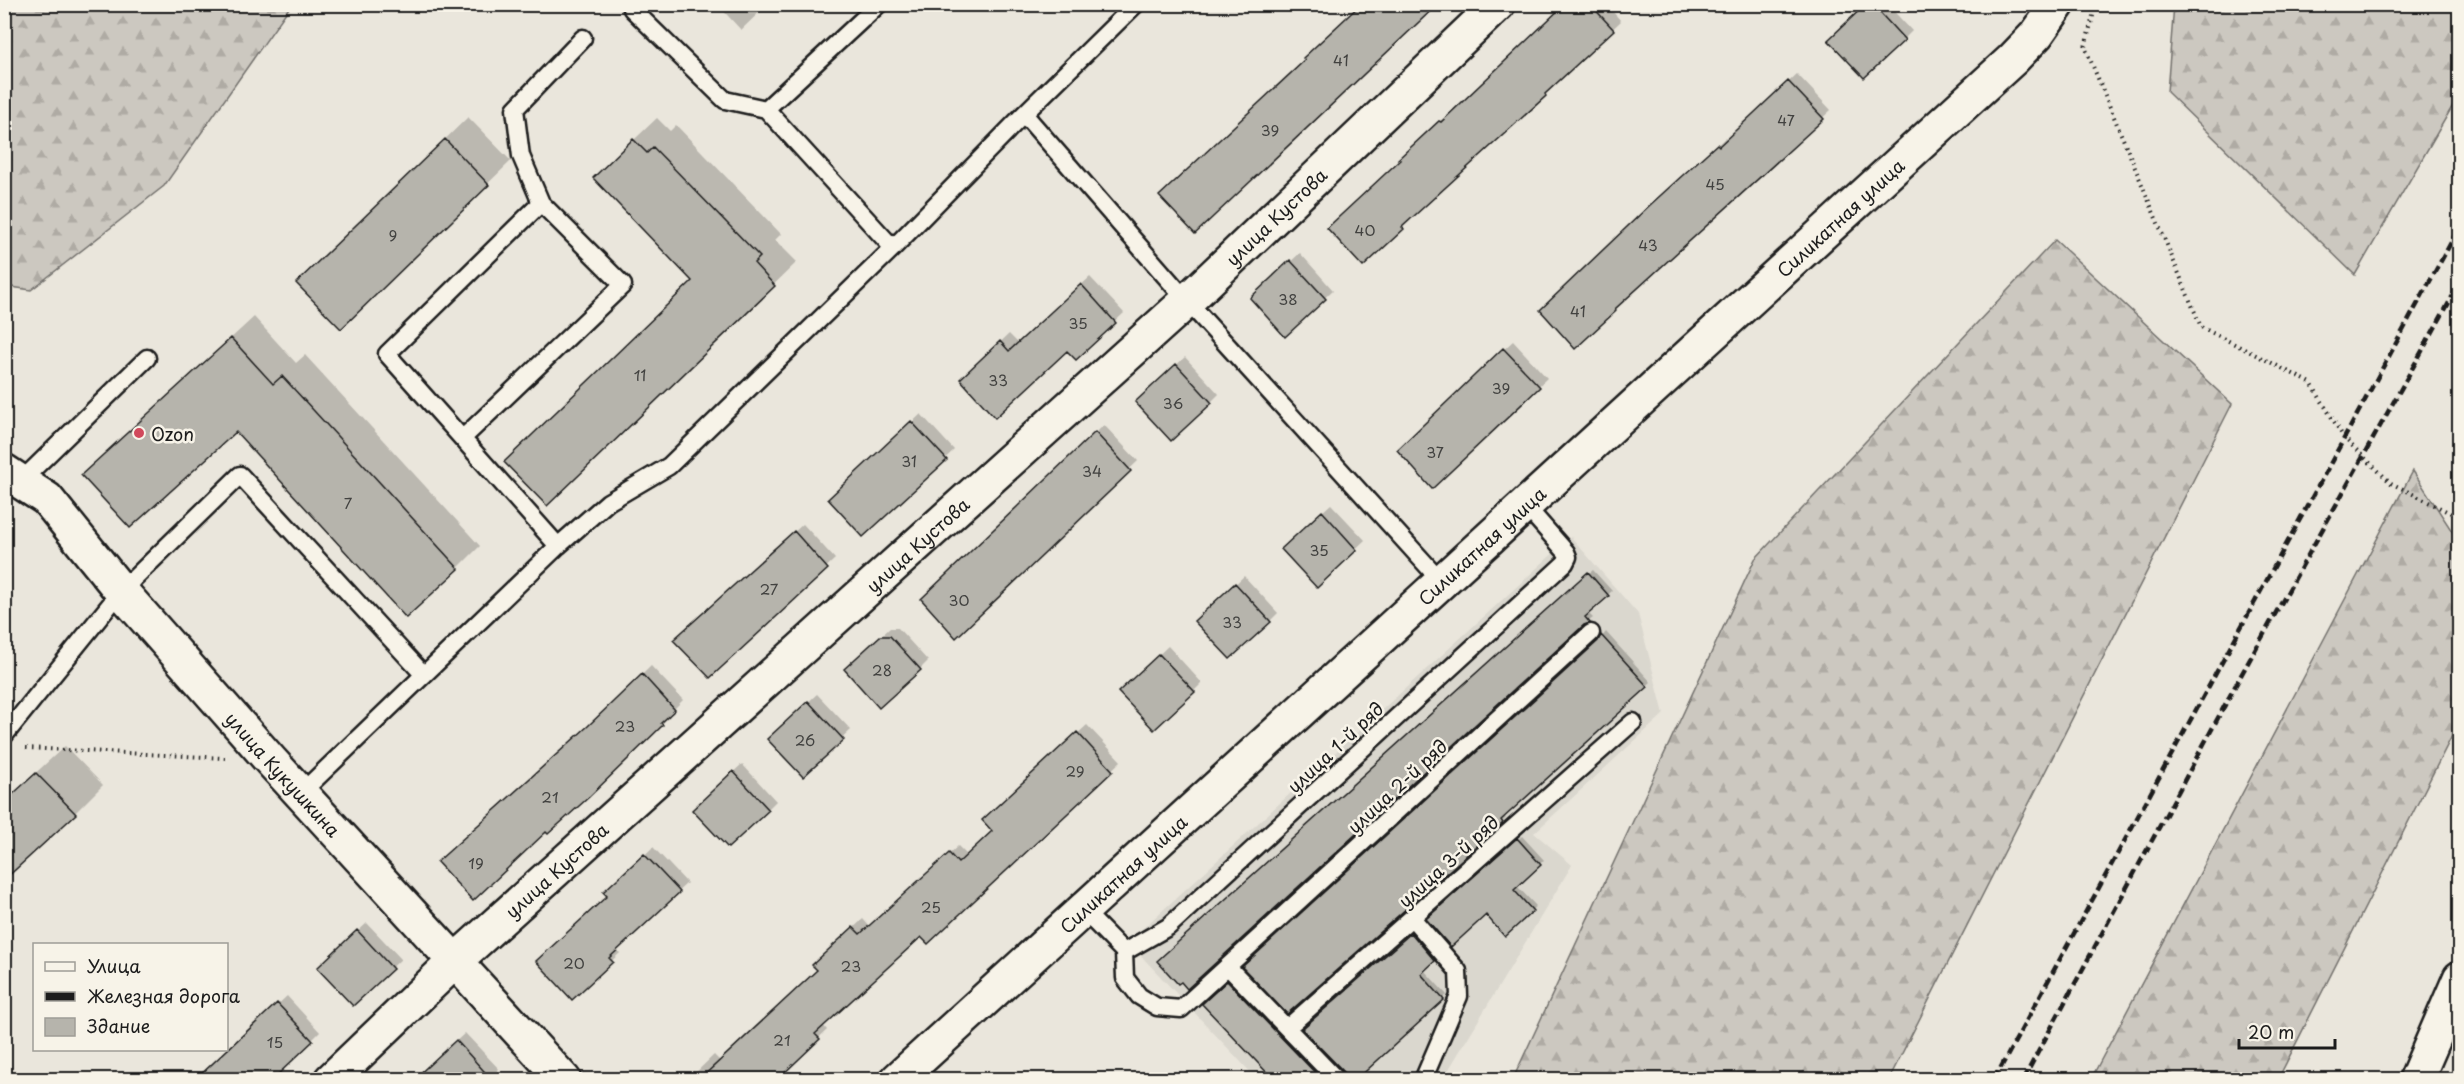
<svg xmlns="http://www.w3.org/2000/svg" width="2464" height="1084" viewBox="0 0 2464 1084" font-family="'Playpen Sans',sans-serif">
	<style>
		.built { fill: #dad7ce }
		.forest { fill: url(#forest-firs); stroke: #74726e; stroke-width: 1.5 }
		.shadow { fill: #0003 }
		.building { fill: #b6b4ac; stroke: #1c1c1c; stroke-width: 1.5 }
		.lines { fill: none; stroke-linecap: round; stroke-linejoin: round }
		.lane-casing { stroke: #1c1c1c; stroke-width: 21 }
		.street-casing { stroke: #1c1c1c; stroke-width: 38 }
		.secondary-casing { stroke: #1c1c1c; stroke-width: 38 }
		.path { stroke: #1c1c1c; stroke-width: 4; stroke-dasharray: 1.5 4.5; stroke-linecap: butt }
		.lane { stroke: #f7f3e8; stroke-width: 16 }
		.street { stroke: #f7f3e8; stroke-width: 33 }
		.secondary { stroke: #f7f3e8; stroke-width: 33 }
		.rail { stroke: #1c1c1c; stroke-width: 4.5; stroke-dasharray: 9 4.5; stroke-linecap: butt }
		.poi-dot { fill: #d1495b; stroke: #f7f3e8; stroke-width: 2 }
		.labels { text-anchor: middle; dominant-baseline: central; stroke-width: 5; stroke-linejoin: round; paint-order: stroke }
		.number-label { font-size: 15px; fill: #424240 }
		.street-label { font-size: 18px; fill: #1c1c1c; stroke: #f7f3e8 }
		.poi-label { font-size: 18px; fill: #1c1c1c; stroke: #f7f3e8; text-anchor: start }
	</style>
	<defs>
		<pattern id="forest-firs" width="22" height="20" patternUnits="userSpaceOnUse" patternTransform="scale(1.5)"><rect width="22" height="20" fill="#ccc8c0"/><path d="M5 1l3.5 6h-7zM16 11l3.5 6h-7z" fill="#afaba4"/></pattern>
	</defs>
	<rect width="100%" height="100%" fill="#eae6dc"/>
	<filter id="ink" filterUnits="userSpaceOnUse"><feTurbulence type="fractalNoise" baseFrequency=".0167" numOctaves="2"/><feDisplacementMap in="SourceGraphic" scale="12" xChannelSelector="R" yChannelSelector="G"/><feConvolveMatrix kernelMatrix="1 2 1 2 8 2 1 2 1" color-interpolation-filters="sRGB"/></filter>
	<g filter="url(#ink)">
		<path class="built" d="M 1571,537 L 1638,614 L 1664,714 L 1534,833 L 1572,865 L 1443,1079 L 1257,1079 L 1128,942 Z"/>
		<path class="forest" d="M 5,4 L 291,5 L 164,186 L 31,290 L 5,286 Z
			M 2174,5 L 2459,5 L 2459,95 L 2355,275 L 2167,92 Z
			M 2055,240 L 2232,404 L 1889,1079 L 1513,1079 L 1755,559 Z
			M 2413,471 L 2459,542 L 2459,722 L 2278,1079 L 2091,1079 Z"/>
		<path class="shadow" d="M 717,4 L 768,4 L 741,30 Z
			M 1566,4 L 1606,4 L 1621,21 L 1504,132 L 1409,218 L 1411,220 L 1363,265 L 1402,160 L 1409,150 L 1449,113 L 1450,115 Z
			M 1868,4 L 1887,4 L 1912,31 L 1904,39 Z
			M 1797,74 L 1831,110 L 1575,347 L 1661,197 L 1726,137 L 1728,139 Z
			M 468,117 L 511,161 L 341,326 L 320,261 Z
			M 657,118 L 670,131 L 676,125 L 781,234 L 775,240 L 797,262 L 547,504 L 694,280 L 617,156 Z
			M 1300,253 L 1333,290 L 1285,335 L 1260,290 Z
			M 1090,277 L 1124,313 L 1076,358 L 1067,349 L 970,371 L 1009,334 L 1018,343 Z
			M 254,317 L 296,363 L 305,355 L 480,546 L 458,568 L 236,430 L 83,475 Z
			M 1513,341 L 1547,378 L 1432,487 L 1473,378 Z
			M 1185,357 L 1219,394 L 1211,402 L 1145,394 Z
			M 921,414 L 954,450 L 864,535 L 839,491 Z
			M 1104,425 L 1138,461 L 956,635 L 923,599 Z
			M 1331,504 L 1365,540 L 1317,586 L 1291,540 Z
			M 803,524 L 835,559 L 710,676 L 684,632 Z
			M 1593,570 L 1612,591 L 1588,613 L 1593,618 L 1589,621 L 1583,624 L 1160,961 Z
			M 1244,576 L 1278,613 L 1270,621 L 1204,613 Z
			M 890,628 L 898,628 L 928,661 L 920,669 L 854,661 Z
			M 1606,632 L 1651,682 L 1503,815 L 1506,818 L 1502,822 L 1288,1011 Z
			M 1168,646 L 1202,683 L 1194,691 L 1129,683 Z
			M 651,666 L 683,700 L 669,714 L 670,716 L 662,724 L 598,718 Z
			M 817,694 L 851,730 L 803,775 L 777,731 Z
			M 1087,725 L 1121,761 L 928,942 L 921,935 L 823,1025 L 827,1030 L 779,1075 L 762,1080 L 688,1080 L 714,1055 L 720,1061 L 819,970 L 823,956 L 863,919 L 870,927 L 958,846 L 967,855 L 994,831 L 992,812 Z
			M 65,746 L 103,785 L 75,813 L 4,802 Z
			M 742,764 L 776,801 L 768,809 L 702,801 Z
			M 1522,836 L 1544,860 L 1516,885 L 1536,906 L 1505,934 L 1486,913 L 1432,915 Z
			M 653,847 L 687,883 L 616,949 L 620,953 L 572,998 L 614,884 Z
			M 367,923 L 401,959 L 353,1004 L 327,960 Z
			M 1415,930 L 1438,956 L 1424,970 L 1447,995 L 1354,1080 L 1304,1029 Z
			M 1232,978 L 1329,1080 L 1277,1080 L 1204,1004 Z
			M 287,996 L 320,1032 L 312,1040 L 197,1080 Z
			M 465,1033 L 499,1069 L 488,1080 L 425,1070 Z"/>
		<path class="building" d="M 1361,4 L 1438,4 L 1195,234 L 1159,196 L 1305,60 L 1303,58 Z
			M 1565,4 L 1590,4 L 1614,30 L 1545,94 L 1546,96 L 1402,227 L 1404,229 L 1363,267 L 1327,228 L 1400,160 L 1398,159 L 1439,121 L 1441,122 Z
			M 1866,4 L 1872,4 L 1905,40 L 1864,78 L 1828,40 Z
			M 1788,81 L 1824,119 L 1615,309 L 1616,311 L 1575,349 L 1540,310 L 1650,205 L 1717,144 L 1719,146 Z
			M 445,139 L 489,185 L 341,329 L 296,283 Z
			M 633,139 L 647,153 L 653,147 L 760,257 L 754,263 L 775,286 L 547,506 L 504,462 L 692,281 L 593,178 Z
			M 1290,260 L 1326,299 L 1285,337 L 1250,298 Z
			M 1081,284 L 1116,323 L 1076,360 L 1067,351 L 995,418 L 960,379 L 1000,341 L 1009,351 Z
			M 231,338 L 273,384 L 282,376 L 459,569 L 406,618 L 236,432 L 130,528 L 81,475 Z
			M 1503,348 L 1540,387 L 1432,489 L 1397,450 Z
			M 1176,364 L 1212,403 L 1171,441 L 1135,402 Z
			M 911,421 L 947,460 L 863,537 L 828,499 Z
			M 1095,432 L 1131,471 L 956,638 L 921,599 Z
			M 1322,511 L 1357,550 L 1317,588 L 1281,549 Z
			M 794,531 L 828,569 L 710,678 L 673,640 Z
			M 1588,572 L 1609,596 L 1585,617 L 1590,623 L 1584,625 L 1187,989 L 1181,982 L 1178,984 L 1157,961 Z
			M 1235,583 L 1271,622 L 1230,659 L 1194,621 Z
			M 1601,635 L 1648,687 L 1501,820 L 1503,823 L 1287,1014 L 1242,967 L 1598,641 Z
			M 880,636 L 890,636 L 921,670 L 879,708 L 844,669 Z
			M 1159,654 L 1195,692 L 1154,730 L 1118,692 Z
			M 642,674 L 675,710 L 661,723 L 663,725 L 589,797 L 548,834 L 546,832 L 473,901 L 437,862 L 588,726 Z
			M 808,701 L 844,740 L 803,777 L 767,739 Z
			M 1077,732 L 1113,771 L 928,944 L 921,937 L 815,1034 L 820,1039 L 777,1080 L 699,1080 L 817,970 L 812,965 L 853,927 L 860,934 L 949,853 L 958,863 L 992,831 L 982,820 Z
			M 733,771 L 769,810 L 728,848 L 692,810 Z
			M 36,773 L 76,814 L 4,880 L 4,802 Z
			M 1517,838 L 1541,865 L 1514,890 L 1533,911 L 1505,937 L 1486,915 L 1451,947 L 1426,919 Z
			M 644,854 L 680,892 L 609,958 L 613,962 L 572,1000 L 536,961 L 607,896 L 603,892 Z
			M 357,930 L 393,969 L 353,1006 L 317,968 Z
			M 1411,933 L 1435,961 L 1421,974 L 1444,1000 L 1356,1080 L 1347,1080 L 1345,1073 L 1302,1029 Z
			M 1227,981 L 1322,1080 L 1274,1080 L 1202,1004 Z
			M 277,1003 L 313,1041 L 272,1080 L 195,1080 Z
			M 456,1040 L 492,1080 L 413,1080 Z"/>
		<g class="lines">
			<g class="lane-casing">
				<path id="lane" d="M 631,4 L 632,9 L 725,100 L 766,109
					M 879,4 L 766,109 L 893,248
					M 1024,114 L 1187,301 L 1441,581
					M 541,203 L 521,156 L 515,109 L 583,38
					M 463,438 L 623,285 L 541,203 L 387,354 L 558,546
					M 21,481 L 147,358
					M 4,736 L 121,591 L 240,475 L 424,675
					M 300,794 L 558,546 L 608,502 L 669,466 L 893,248 L 1024,114 L 1136,4
					M 1082,909 L 1124,952 L 1125,978 L 1139,996 L 1157,1007 L 1181,1009 L 1591,633
					M 1412,918 L 1458,971 L 1459,996 L 1423,1080
					M 1124,952 L 1168,927 L 1565,563 L 1568,557 L 1566,552 L 1524,504
					M 1228,967 L 1337,1080
					M 1287,1028 L 1633,722"/>
			</g>
			<g class="street-casing">
				<g id="street">
					<path id="s1" d="M 4,471 L 47,499 L 121,591 L 271,761 L 564,1080"/>
					<path id="s2" d="M 331,1080 L 455,961 L 1187,301 L 1498,4"/>
					<path d="M 2416,1080 L 2460,978"/>
				</g>
			</g>
			<g class="secondary-casing">
				<g id="secondary">
					<path id="s3" d="M 897,1080 L 2013,59 L 2037,34 L 2058,4"/>
				</g>
			</g>
			<path class="path" d="M 2096,4 L 2085,47 L 2201,327 L 2311,383 L 2344,438 L 2391,483 L 2460,518
				M 26,748 L 225,758"/>
			<use href="#lane" class="lane"/>
			<use href="#street" class="street"/>
			<use href="#secondary" class="secondary"/>
			<path class="rail" d="M 1994,1080 L 2460,226
				M 2023,1080 L 2240,677 L 2460,283"/>
		</g>
	</g>
	<circle class="poi-dot" cx="139" cy="433" r="6"/>
	<g class="labels">
		<g class="number-label">
			<text x="1341" y="59">41</text>
			<text x="1786" y="119">47</text>
			<text x="1270" y="129">39</text>
			<text x="1715" y="183">45</text>
			<text x="1365" y="229">40</text>
			<text x="393" y="234">9</text>
			<text x="1648" y="244">43</text>
			<text x="1288" y="298">38</text>
			<text x="1578" y="310">41</text>
			<text x="1078" y="322">35</text>
			<text x="640" y="374">11</text>
			<text x="998" y="379">33</text>
			<text x="1501" y="387">39</text>
			<text x="1173" y="402">36</text>
			<text x="1435" y="451">37</text>
			<text x="909" y="460">31</text>
			<text x="1092" y="470">34</text>
			<text x="348" y="502">7</text>
			<text x="1319" y="549">35</text>
			<text x="769" y="588">27</text>
			<text x="959" y="599">30</text>
			<text x="1232" y="621">33</text>
			<text x="882" y="669">28</text>
			<text x="625" y="725">23</text>
			<text x="805" y="739">26</text>
			<text x="1075" y="770">29</text>
			<text x="550" y="796">21</text>
			<text x="476" y="862">19</text>
			<text x="931" y="906">25</text>
			<text x="574" y="962">20</text>
			<text x="851" y="965">23</text>
			<text x="782" y="1039">21</text>
			<text x="275" y="1041">15</text>
		</g>
		<g class="street-label">
			<text stroke="none"><textPath href="#s2" startOffset="1280">улица Кустова</textPath></text>
			<text stroke="none"><textPath href="#s3" startOffset="1278">Силикатная улица</textPath></text>
			<text stroke="none"><textPath href="#s2" startOffset="794">улица Кустова</textPath></text>
			<text stroke="none"><textPath href="#s3" startOffset="792">Силикатная улица</textPath></text>
			<text transform="translate(1335 747) rotate(-43)">улица 1-й ряд</text>
			<text stroke="none"><textPath href="#s1" startOffset="414">улица Кукушкина</textPath></text>
			<text transform="translate(1397 786) rotate(-43)">улица 2-й ряд</text>
			<text transform="translate(1448 861) rotate(-42)">улица 3-й ряд</text>
			<text stroke="none"><textPath href="#s2" startOffset="308">улица Кустова</textPath></text>
			<text stroke="none"><textPath href="#s3" startOffset="306">Силикатная улица</textPath></text>
		</g>
		<g class="poi-label">
			<text x="151" y="433">Ozon</text>
		</g>
	</g>
	<rect width="2464" height="1084" fill="none" stroke="#f7f3e8" stroke-width="24"/>
	<rect x="12" y="12" width="2440" height="1060" fill="none" stroke="#1c1c1c" stroke-width="2" filter="url(#ink)"/>
	<rect x="33" y="943" width="195" height="108" fill="#f7f3e8" stroke="#9f9d96" stroke-width="1.5"/>
	<rect x="45" y="962" width="30" height="9" fill="#f7f3e8" stroke="#9f9d96" stroke-width="1.5"/>
	<text x="87" y="973" font-size="18" fill="#1c1c1c">Улица</text>
	<rect x="45" y="992" width="30" height="9" fill="#1c1c1c" stroke="#9f9d96" stroke-width="1.5"/>
	<text x="87" y="1003" font-size="18" fill="#1c1c1c">Железная дорога</text>
	<rect x="45" y="1018" width="30" height="18" fill="#b6b4ac" stroke="#9f9d96" stroke-width="1.5"/>
	<text x="87" y="1033" font-size="18" fill="#1c1c1c">Здание</text>
	<path d="M2239 1039v9h96v-9" fill="none" stroke="#1c1c1c" stroke-width="3"/>
	<text x="2248" y="1039" font-size="18" fill="#1c1c1c" stroke="#f7f3e8" stroke-width="4.5" paint-order="stroke">20 m</text>
</svg>
